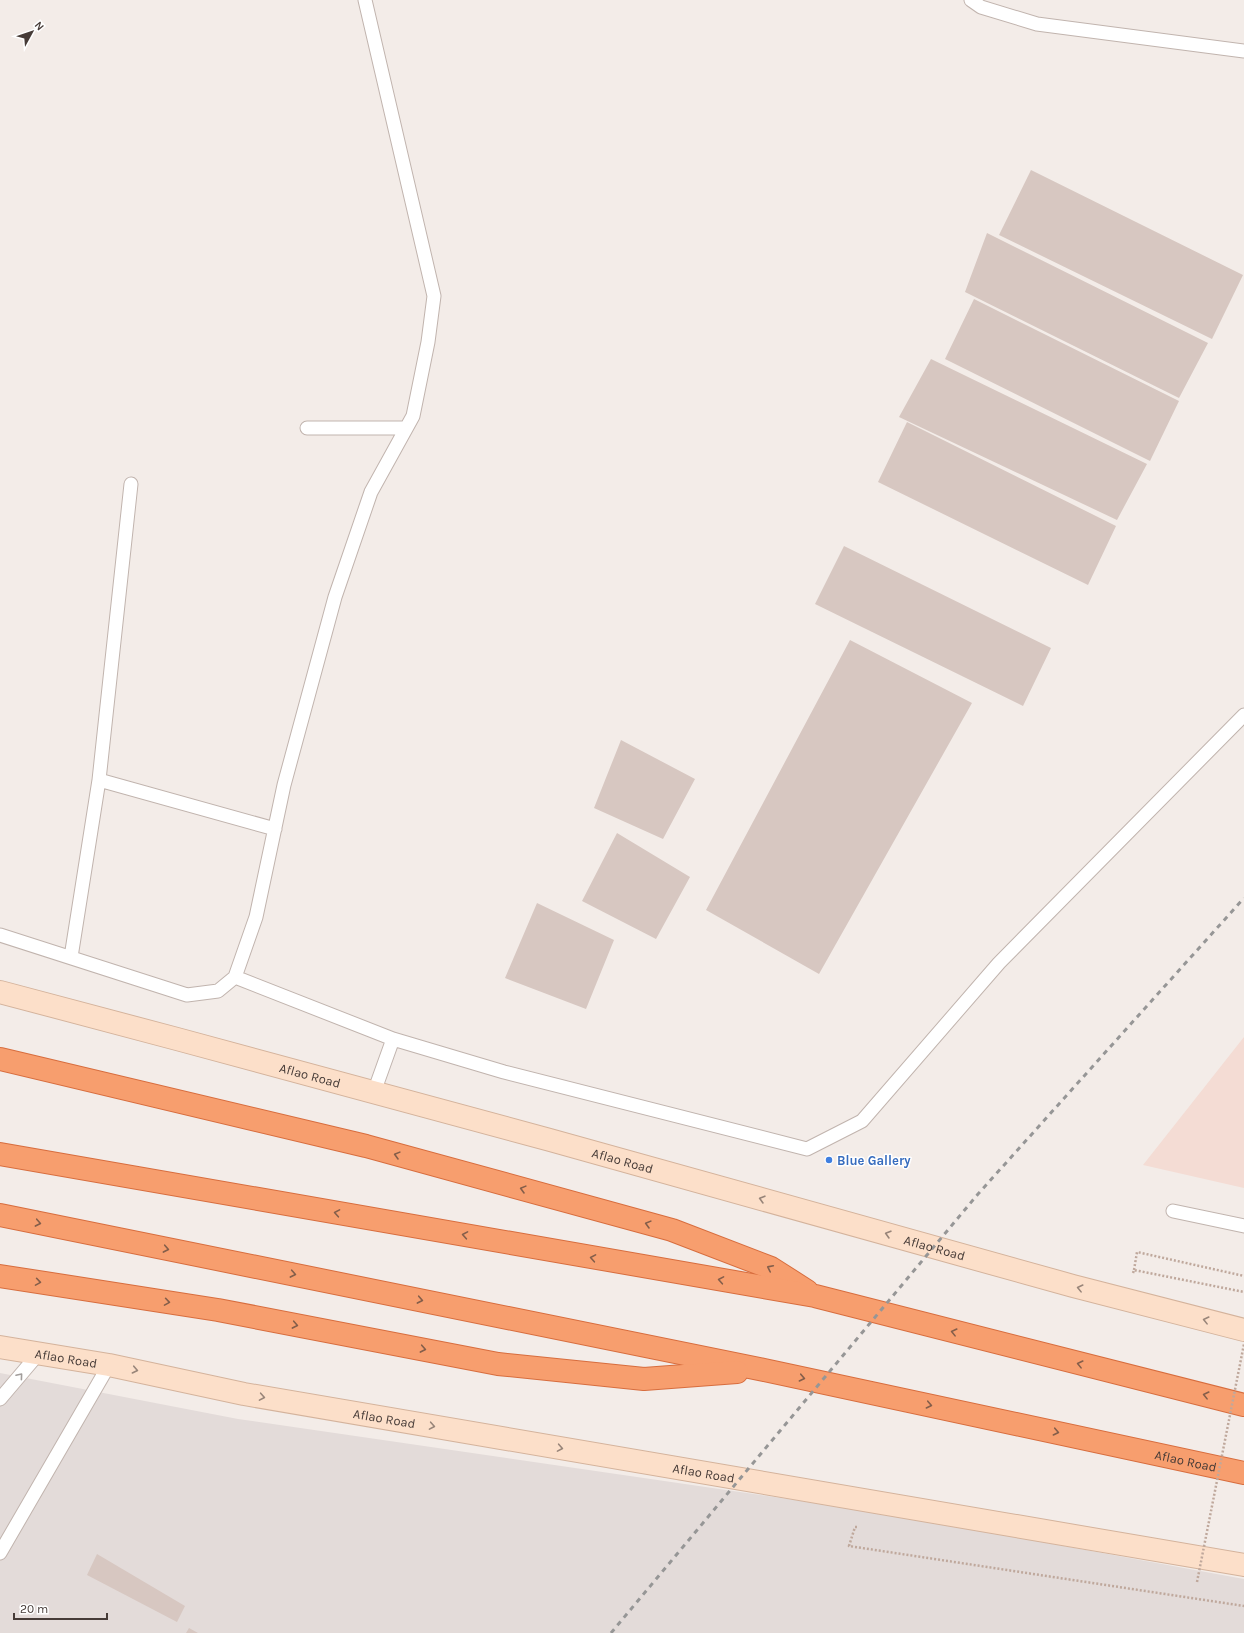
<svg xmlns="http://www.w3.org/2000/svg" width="1244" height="1633" viewBox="0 0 1244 1633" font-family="Karla,sans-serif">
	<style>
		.commercial { fill: #f4dcd4 }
		.industrial { fill: #e3dbd9 }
		.building { fill: #d7c7c1 }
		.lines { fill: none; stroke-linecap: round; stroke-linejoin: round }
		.lane-casing { stroke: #c1b4ae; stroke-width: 15 }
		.secondary-casing { stroke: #d4b39c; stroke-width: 24 }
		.highway-casing { stroke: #d76d3e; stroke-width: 24 }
		.path { stroke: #bfa89c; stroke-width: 2.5; stroke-dasharray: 2 2; stroke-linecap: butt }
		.lane { stroke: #fff; stroke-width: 13 }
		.secondary { stroke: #fcdfc9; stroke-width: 22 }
		.highway { stroke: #f79e6e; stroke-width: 22 }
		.rail { stroke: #969696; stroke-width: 3; stroke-dasharray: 5 5; stroke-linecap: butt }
		.path-bridge { stroke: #bfa89c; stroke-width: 2.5; stroke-dasharray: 2 2; stroke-linecap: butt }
		.oneway { stroke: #845e4a }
		.oneway2 { stroke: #988579 }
		.oneway3 { stroke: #a29d9b }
		.shop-dot { fill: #3f7fe0; stroke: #fff; stroke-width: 1.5 }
		.labels { text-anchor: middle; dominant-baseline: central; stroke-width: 3; stroke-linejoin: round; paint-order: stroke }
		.street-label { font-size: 13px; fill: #463b37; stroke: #fff }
		.shop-label { font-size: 13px; font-weight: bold; fill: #366cbe; stroke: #fff; text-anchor: start }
	</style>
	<rect width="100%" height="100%" fill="#f3ece8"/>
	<path class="commercial" d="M 1244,1037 L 1244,1188 L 1143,1165 Z"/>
	<path class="industrial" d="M 0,1373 L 238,1419 L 884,1513 L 1244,1579 L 1244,1633 L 0,1633 Z"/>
	<path class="building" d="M 1031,170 L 1243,275 L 1212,339 L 999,235 Z
		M 987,233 L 1208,343 L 1179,398 L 965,292 Z
		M 974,299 L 1179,401 L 1150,461 L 945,359 Z
		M 931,359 L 1147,464 L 1117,520 L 899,417 Z
		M 907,422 L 1116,526 L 1088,585 L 878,482 Z
		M 844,546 L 1051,648 L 1023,706 L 815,604 Z
		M 850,640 L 972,703 L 819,974 L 706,910 Z
		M 621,740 L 695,779 L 663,839 L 594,808 Z
		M 617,833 L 690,877 L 656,939 L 582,901 Z
		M 537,903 L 614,940 L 586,1009 L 505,978 Z
		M 97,1554 L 185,1606 L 177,1622 L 87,1575 Z
		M 189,1628 L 198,1633 L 186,1633 Z"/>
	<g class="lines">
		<g class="lane-casing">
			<path id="lane" d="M 971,0 L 981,7 L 1037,24 L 1244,51
				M 307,428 L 406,428
				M 131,484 L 99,780 L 275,829
				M 0,935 L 187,995 L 218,991 L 235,977 L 256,917 L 284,785 L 335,597 L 371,492 L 413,416 L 428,342 L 434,296 L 365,0
				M 71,957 L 99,780
				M 235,977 L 393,1039 L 374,1092
				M 393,1039 L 504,1072 L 807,1149 L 862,1121 L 999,963 L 1244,715
				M 1173,1211 L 1244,1226
				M 0,1399 L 39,1353
				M 0,1553 L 109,1365"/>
		</g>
		<g class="secondary-casing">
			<g id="secondary">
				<path id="s1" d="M 0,992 L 177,1039 L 550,1140 L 1073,1286 L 1244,1330"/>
				<path id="s2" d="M 0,1347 L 109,1365 L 244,1394 L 1244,1565"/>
			</g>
		</g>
		<g class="highway-casing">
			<g id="highway">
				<path d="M 0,1059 L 366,1146 L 672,1230 L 771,1268 L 807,1291"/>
				<path d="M 0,1154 L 815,1296 L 1244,1405"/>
				<path id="s3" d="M 0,1215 L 764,1370 L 1244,1473"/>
				<path d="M 0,1276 L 218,1310 L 498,1364 L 644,1379 L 737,1372"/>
			</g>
		</g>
		<path class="path" d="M 1134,1270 L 1137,1252 L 1244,1276
			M 1133,1273 L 1134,1270 L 1244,1292
			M 857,1527 L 855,1527 L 849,1546 L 1244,1606"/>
		<use href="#lane" class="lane"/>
		<use href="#secondary" class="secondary"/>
		<use href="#highway" class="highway"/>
		<path class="rail" d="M 611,1633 L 978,1194 L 1244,898"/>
		<path class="path-bridge" d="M 1197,1582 L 1244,1344"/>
	</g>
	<defs><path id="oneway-chevron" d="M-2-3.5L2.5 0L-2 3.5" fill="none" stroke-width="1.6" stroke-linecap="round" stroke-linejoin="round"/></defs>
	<g class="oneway">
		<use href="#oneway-chevron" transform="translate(397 1155) rotate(-165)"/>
		<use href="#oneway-chevron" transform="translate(523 1189) rotate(-165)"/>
		<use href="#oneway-chevron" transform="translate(337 1213) rotate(-170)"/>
		<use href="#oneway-chevron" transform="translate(38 1223) rotate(11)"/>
		<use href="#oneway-chevron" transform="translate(648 1224) rotate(-165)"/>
		<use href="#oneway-chevron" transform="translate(465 1235) rotate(-170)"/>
		<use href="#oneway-chevron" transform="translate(166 1249) rotate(11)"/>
		<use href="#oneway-chevron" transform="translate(593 1258) rotate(-170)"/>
		<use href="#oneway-chevron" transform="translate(770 1268) rotate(-154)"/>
		<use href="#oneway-chevron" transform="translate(293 1274) rotate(11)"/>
		<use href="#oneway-chevron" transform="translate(721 1280) rotate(-170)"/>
		<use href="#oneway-chevron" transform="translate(38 1282) rotate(9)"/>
		<use href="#oneway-chevron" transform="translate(420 1300) rotate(11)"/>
		<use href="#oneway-chevron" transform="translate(167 1302) rotate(9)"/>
		<use href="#oneway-chevron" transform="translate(295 1325) rotate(11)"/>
		<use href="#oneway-chevron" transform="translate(954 1332) rotate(-166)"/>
		<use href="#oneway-chevron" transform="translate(423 1349) rotate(11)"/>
		<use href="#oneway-chevron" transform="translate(1080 1364) rotate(-166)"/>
		<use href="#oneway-chevron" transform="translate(802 1378) rotate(12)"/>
		<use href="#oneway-chevron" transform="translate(1206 1395) rotate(-166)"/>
		<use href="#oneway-chevron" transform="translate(929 1405) rotate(12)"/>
		<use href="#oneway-chevron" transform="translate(1056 1432) rotate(12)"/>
	</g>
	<g class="oneway2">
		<use href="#oneway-chevron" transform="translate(762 1199) rotate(-164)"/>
		<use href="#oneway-chevron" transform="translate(888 1234) rotate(-164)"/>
		<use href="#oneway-chevron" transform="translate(1080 1288) rotate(-166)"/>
		<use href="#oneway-chevron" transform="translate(1206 1320) rotate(-166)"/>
		<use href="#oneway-chevron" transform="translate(135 1370) rotate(12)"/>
		<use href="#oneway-chevron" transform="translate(262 1397) rotate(10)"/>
		<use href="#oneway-chevron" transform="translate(432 1426) rotate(10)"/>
		<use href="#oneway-chevron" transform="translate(560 1448) rotate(10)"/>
	</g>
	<use class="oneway3" href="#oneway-chevron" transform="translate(20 1376) rotate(-50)"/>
	<circle class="shop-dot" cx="829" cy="1160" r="4"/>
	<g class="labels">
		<g class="street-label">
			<text stroke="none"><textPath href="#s1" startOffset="321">Aflao Road</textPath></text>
			<text stroke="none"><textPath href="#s1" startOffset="645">Aflao Road</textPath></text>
			<text stroke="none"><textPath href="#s1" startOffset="969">Aflao Road</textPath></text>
			<text stroke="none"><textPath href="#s2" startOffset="67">Aflao Road</textPath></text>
			<text stroke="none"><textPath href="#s2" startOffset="391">Aflao Road</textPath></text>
			<text stroke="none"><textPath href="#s3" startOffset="1211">Aflao Road</textPath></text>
			<text stroke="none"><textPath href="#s2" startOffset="715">Aflao Road</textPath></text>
		</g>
		<g class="shop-label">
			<text x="837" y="1160">Blue Gallery</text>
		</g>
	</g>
	<g transform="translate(32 32) rotate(50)" stroke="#ffffff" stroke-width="3" paint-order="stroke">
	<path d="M0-3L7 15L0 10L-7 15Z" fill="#463b37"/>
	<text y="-6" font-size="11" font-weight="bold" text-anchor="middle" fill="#463b37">N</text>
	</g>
	<path d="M14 1613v6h93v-6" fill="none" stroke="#463b37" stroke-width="2"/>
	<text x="20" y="1613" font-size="12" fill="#463b37" stroke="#ffffff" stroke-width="3" paint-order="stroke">20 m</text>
</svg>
